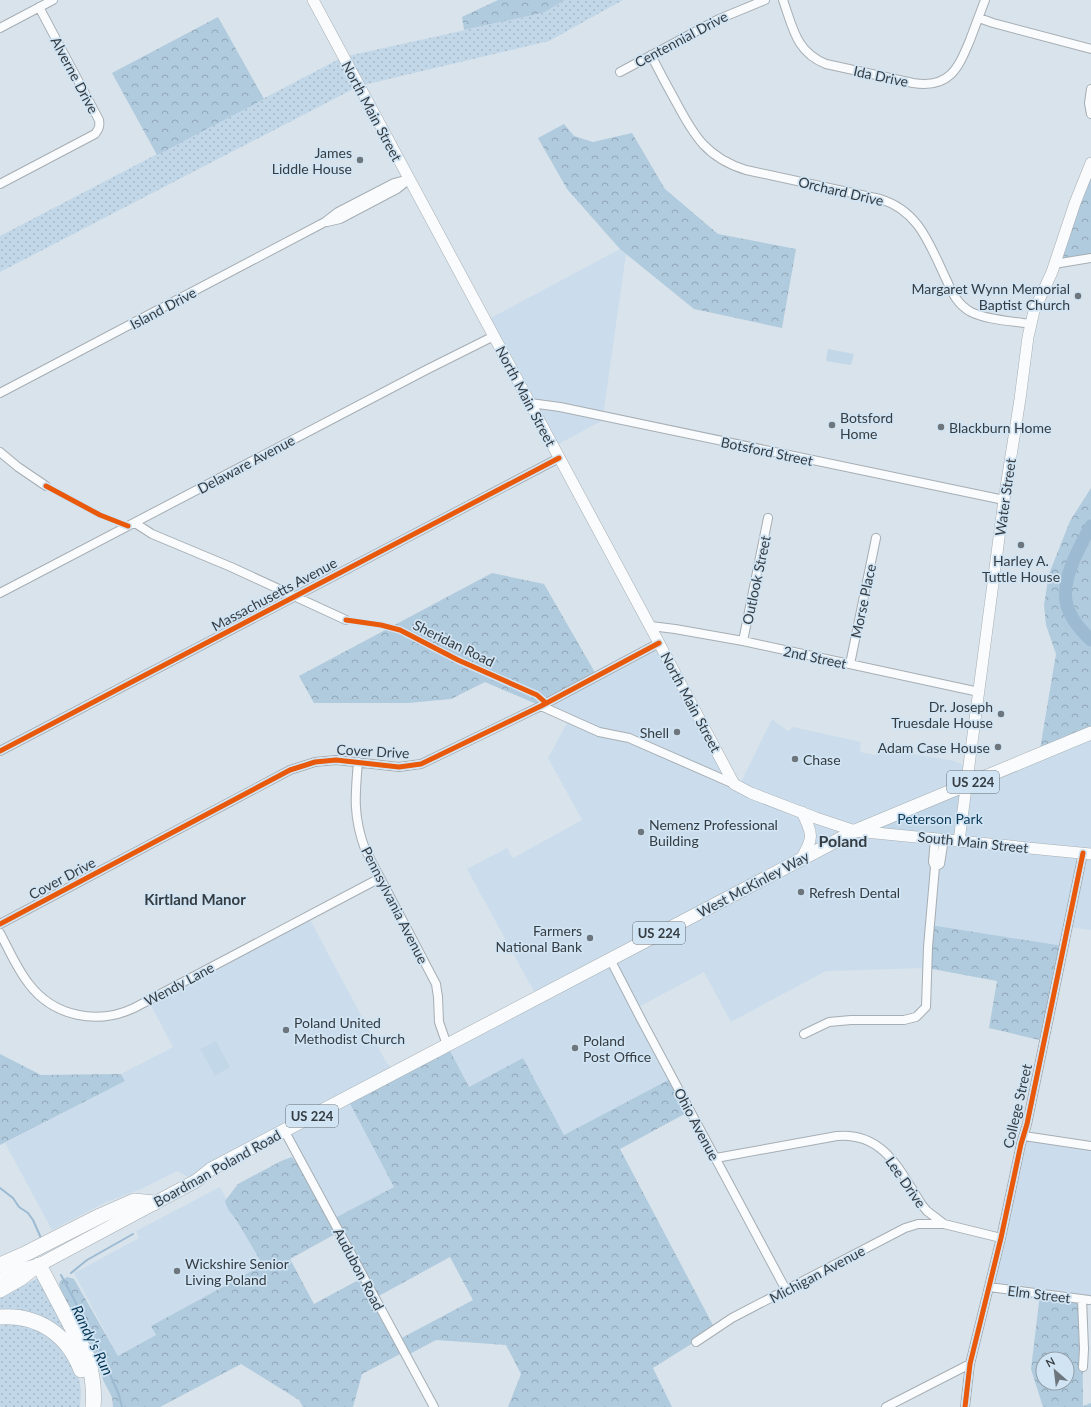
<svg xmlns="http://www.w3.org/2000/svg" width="1091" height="1407" viewBox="0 0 1091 1407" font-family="Lato,sans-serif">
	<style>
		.built { fill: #cbddec }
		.grass { fill: url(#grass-dots) }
		.forest { fill: url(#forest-crowns); fill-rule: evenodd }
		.park { fill: #c2d7e8 }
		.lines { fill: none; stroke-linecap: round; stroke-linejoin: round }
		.stream { stroke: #9cbad2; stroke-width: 2 }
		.river { stroke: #9cbad2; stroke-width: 13 }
		.street-casing { stroke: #a6aeb4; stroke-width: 10 }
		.secondary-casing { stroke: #a6aeb4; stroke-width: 12 }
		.primary-casing { stroke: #a6aeb4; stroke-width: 14 }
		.highway-casing { stroke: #a6aeb4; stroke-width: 16 }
		.street { stroke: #f9fbfc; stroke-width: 8 }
		.secondary { stroke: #f9fbfc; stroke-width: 11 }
		.primary { stroke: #f9fbfc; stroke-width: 13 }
		.highway { stroke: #f9fbfc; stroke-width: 15 }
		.cycleway-casing { stroke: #d1e4f3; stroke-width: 8 }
		.cycleway { stroke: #e8590c; stroke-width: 5 }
		.poi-dot { fill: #6e767d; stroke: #d1e4f3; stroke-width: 1.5 }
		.labels { text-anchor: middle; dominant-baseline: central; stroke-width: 3.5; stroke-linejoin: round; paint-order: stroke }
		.shield { fill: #d1e4f3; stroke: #646e77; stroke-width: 1 }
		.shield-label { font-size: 13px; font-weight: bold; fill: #353c42 }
		.street-label { font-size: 14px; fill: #353c42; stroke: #d1e4f3 }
		.poi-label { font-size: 14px; fill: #353c42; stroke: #d1e4f3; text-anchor: start }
		.park-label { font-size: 14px; fill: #0d3c5b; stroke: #d1e4f3 }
		.neighbourhood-label { font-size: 15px; font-weight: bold; fill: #353c42; stroke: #d1e4f3 }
		.water-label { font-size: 15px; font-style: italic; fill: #023452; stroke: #d1e4f3 }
		.quarter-label { font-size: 16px; font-weight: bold; fill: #353c42; stroke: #d1e4f3 }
	</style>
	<defs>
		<pattern id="grass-dots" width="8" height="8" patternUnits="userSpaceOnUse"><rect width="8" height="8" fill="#c2d7e8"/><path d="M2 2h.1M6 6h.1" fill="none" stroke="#a7b9c8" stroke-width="1.8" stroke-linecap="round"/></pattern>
		<pattern id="forest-crowns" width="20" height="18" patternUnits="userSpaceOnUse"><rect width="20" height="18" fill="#b0cade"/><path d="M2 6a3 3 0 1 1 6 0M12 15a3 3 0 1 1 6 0" fill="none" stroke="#90a5b6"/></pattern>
	</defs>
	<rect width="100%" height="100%" fill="#d9e3eb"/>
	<path class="built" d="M 620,249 L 626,254 L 603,416 L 609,417 L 553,447 L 485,321 Z
		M 659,643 L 739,786 L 772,719 L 788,731 L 793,727 L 861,742 L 860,752 L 876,755 L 878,748 L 955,761 L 968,767 L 966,784 L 1091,733 L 1091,930 L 1067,927 L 1063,946 L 927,968 L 826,971 L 731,1022 L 704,972 L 635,1009 L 672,1078 L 564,1135 L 523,1059 L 469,1087 L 447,1045 L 537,997 L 467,869 L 507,848 L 513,858 L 582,820 L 548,758 L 569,719 L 541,706 Z
		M 308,916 L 386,1062 L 396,1072 L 347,1098 L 394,1187 L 333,1219 L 284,1131 L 196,1181 L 177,1171 L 141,1189 L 104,1203 L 52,1230 L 5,1143 L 125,1081 L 121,1074 L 173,1047 L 148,1000 Z
		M 1024,1136 L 1091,1146 L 1091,1301 L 989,1287 Z
		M 220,1187 L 263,1265 L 151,1326 L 156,1335 L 118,1356 L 74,1273 L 139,1238 L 136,1231 Z"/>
	<path class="grass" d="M 565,0 L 623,0 L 549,41 L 359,86 L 0,272 L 0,236 L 343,57 L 543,13 Z
		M 36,1279 L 40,1279 L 77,1346 L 0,1312 L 0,1298 Z
		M 0,1320 L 43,1330 L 73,1362 L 79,1378 L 81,1391 L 80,1407 L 0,1407 Z"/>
	<path class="forest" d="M 498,0 L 565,0 L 543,13 L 464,30 L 462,17 Z
		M 218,17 L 264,99 L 157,155 L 112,73 Z
		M 564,124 L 574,136 L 593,142 L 632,133 L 665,189 L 718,234 L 796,249 L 782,328 L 694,309 L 620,249 L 567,189 L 538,138 Z
		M 1091,163 L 1091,256 L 1054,264 Z
		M 1091,488 L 1091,733 L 1039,755 L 1056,654 L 1046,625 L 1044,605 L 1049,574 L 1070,521 Z
		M 492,573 L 544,584 L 597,676 L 541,706 L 485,682 L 451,699 L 408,703 L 314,703 L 299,676 Z
		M 930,925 L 1063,946 L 1044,1041 L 989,1028 L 997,981 L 927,968 Z
		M 447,1045 L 469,1087 L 523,1058 L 564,1135 L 672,1078 L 690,1111 L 620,1149 L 715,1329 L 653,1368 L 672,1407 L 508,1407 L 521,1374 L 506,1345 L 436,1340 L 406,1356 L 404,1352 L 362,1374 L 353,1407 L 303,1407 L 299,1400 L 241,1364 L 160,1407 L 113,1407 L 112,1397 L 104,1382 L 95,1358 L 61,1290 L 59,1285 L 60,1281 L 67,1277 L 74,1279 L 118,1356 L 156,1335 L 151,1326 L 263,1265 L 237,1221 L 228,1209 L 225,1201 L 238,1184 L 281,1161 L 292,1157 L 325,1206 L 333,1219 L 394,1187 L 347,1098 ZM 339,1232 L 364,1277 L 314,1304 L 290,1259 ZM 450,1257 L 473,1300 L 398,1340 L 375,1298 Z
		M 0,1054 L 41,1075 L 121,1074 L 125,1081 L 0,1145 Z
		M 1040,1294 L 1082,1299 L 1083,1406 L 1091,1403 L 1091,1407 L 1043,1407 L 1031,1369 ZM 1043,1359 L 1067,1359 L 1067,1383 L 1043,1383 Z"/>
	<path class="park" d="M 828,349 L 854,354 L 851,365 L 826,361 Z
		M 966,785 L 959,841 L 855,831 Z
		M 216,1041 L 230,1067 L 215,1076 L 200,1049 Z"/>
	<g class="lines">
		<path class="stream" d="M 0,1188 L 13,1198 L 19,1207 L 28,1213 L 33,1220 L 41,1238
			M 71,1273 L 87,1260 L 133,1234
			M 61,1275 L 75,1301 L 90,1336 L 101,1351 L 104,1357 L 105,1363 L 119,1395 L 122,1407"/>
		<path class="river" d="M 1091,526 C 1085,536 1080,546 1075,557 C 1059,593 1062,613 1091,640"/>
		<g class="street-casing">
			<path id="street" d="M 783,0 C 793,28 796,52 826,64 L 913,83 C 949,89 958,69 970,40 C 975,27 980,13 985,0
				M 979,18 L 993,23 L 1091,49
				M 0,28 L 53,0
				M 651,55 C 659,71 667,86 676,102 C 694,136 707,158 746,170 L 880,199 C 920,211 930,246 947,281 C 952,293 958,305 971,312 C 987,320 1012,321 1030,324
				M 620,72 L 719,19 L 765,0
				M 1091,89 L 1089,103 L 1091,114
				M 0,184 L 95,134 C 99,129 100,126 99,120 L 39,7
				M 327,222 L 340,219 L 397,189 L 407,181
				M 1054,264 L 1091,258
				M 0,393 L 325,222 L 338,212 L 394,183 L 409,179
				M 530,403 L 560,407 L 1004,500
				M 0,452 L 18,467 L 46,486
				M 135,523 L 152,534 L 231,567 L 346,620
				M 0,593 L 426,370 L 494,336
				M 651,626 L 675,629 L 743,641 L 979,692
				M 743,641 L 768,518
				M 850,664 L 876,538
				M 541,706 L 599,732 L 629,738 L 734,784
				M 0,751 L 559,458
				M 358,762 C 355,795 353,817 365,849 L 436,984 L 438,997 L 439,1022 L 447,1045
				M 935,867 L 940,864 L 944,839
				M 0,924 L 290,770 L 315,762 L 336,760 L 399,767 L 421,764 L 541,706 L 659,643
				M 0,933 C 9,950 17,969 29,984 C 54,1017 98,1025 134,1008 L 380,878
				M 610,959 L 642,1021 L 786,1290
				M 804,1034 L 829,1022 L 851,1020 L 904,1020 L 916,1017 L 926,1007 L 928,947 L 935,867 L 933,862 L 935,838
				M 284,1130 L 434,1407
				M 1024,1136 L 1091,1146
				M 716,1158 L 837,1136 C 884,1132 900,1171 922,1205 L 927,1211 L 944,1224 L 1001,1238
				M 989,1287 L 1089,1300
				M 1082,1299 L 1084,1349 L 1083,1367
				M 696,1342 L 732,1318 L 905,1228 L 918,1224 L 944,1224
				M 886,1407 L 970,1364
				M 965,1407 L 970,1364 L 1001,1238 L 1021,1144 L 1027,1124 L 1083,853"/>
		</g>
		<g class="secondary-casing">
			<path id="secondary" d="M 313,0 L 659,643 L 734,784 L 751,793 L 816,818 L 855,831 L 1091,854
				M 959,841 L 1004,500 L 1020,399 L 1028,337 L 1034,311 L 1052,272 L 1075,203 L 1091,163
				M 801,859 C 814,837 813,835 802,812"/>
		</g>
		<g class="primary-casing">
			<path id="primary" d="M 0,1280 L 18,1270 L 35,1266
				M 0,1291 L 21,1279 L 39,1265 L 196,1181 L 211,1169 L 855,831 L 1091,733"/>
		</g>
		<g class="highway-casing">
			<path id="highway" d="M 0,1265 L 27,1253 L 100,1216 L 134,1201 L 154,1203
				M 39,1265 L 88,1358 C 92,1374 95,1390 93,1407
				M 0,1317 C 38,1314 68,1335 81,1370"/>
		</g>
		<use href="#street" class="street"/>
		<use href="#secondary" class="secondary"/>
		<use href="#primary" class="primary"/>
		<use href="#highway" class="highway"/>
		<g class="cycleway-casing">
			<path id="cycleway" d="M 46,486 L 100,515 L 128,526
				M 346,620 L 381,625 L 400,630 L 458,660 L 537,695 L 546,703
				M 0,751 L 559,458
				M 0,924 L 290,770 L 315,762 L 336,760 L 399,767 L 421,764 L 541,706 L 659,643
				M 965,1407 L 970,1364 L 1001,1238 L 1021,1144 L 1027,1124 L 1083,853"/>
		</g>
		<use href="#cycleway" class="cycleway"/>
	</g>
	<g class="poi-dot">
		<circle cx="360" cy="160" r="4"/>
		<circle cx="1078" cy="296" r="4"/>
		<circle cx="832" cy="425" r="4"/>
		<circle cx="941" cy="427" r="4"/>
		<circle cx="1021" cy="545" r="4"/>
		<circle cx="1001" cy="714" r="4"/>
		<circle cx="677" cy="732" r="4"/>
		<circle cx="998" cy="747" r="4"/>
		<circle cx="795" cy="759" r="4"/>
		<circle cx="641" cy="832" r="4"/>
		<circle cx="801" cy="892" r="4"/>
		<circle cx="590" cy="938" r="4"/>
		<circle cx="286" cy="1030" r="4"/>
		<circle cx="575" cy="1048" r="4"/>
		<circle cx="177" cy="1271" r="4"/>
	</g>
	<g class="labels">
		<g class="shield">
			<rect x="947" y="771" width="52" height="22" rx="3"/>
			<rect x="633" y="922" width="52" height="22" rx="3"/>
			<rect x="286" y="1105" width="52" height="22" rx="3"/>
		</g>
		<g class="shield-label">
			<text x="973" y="782">US 224</text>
			<text x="659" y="933">US 224</text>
			<text x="312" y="1116">US 224</text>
		</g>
		<g class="street-label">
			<text transform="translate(681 39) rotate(-28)">Centennial Drive</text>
			<text transform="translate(75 75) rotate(62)">Alverne Drive</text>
			<text transform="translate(881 76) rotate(12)">Ida Drive</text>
			<text transform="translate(372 111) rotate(62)">North Main Street</text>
			<text transform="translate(841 191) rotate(13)">Orchard Drive</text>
			<text transform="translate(163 308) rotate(-28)">Island Drive</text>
			<text transform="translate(526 396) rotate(62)">North Main Street</text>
			<text transform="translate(767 451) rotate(12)">Botsford Street</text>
			<text transform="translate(246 464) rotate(-28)">Delaware Avenue</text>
			<text transform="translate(1005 497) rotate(-82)">Water Street</text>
			<text transform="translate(756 580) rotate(-78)">Outlook Street</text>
			<text transform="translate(274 594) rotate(-28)">Massachusetts Avenue</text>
			<text transform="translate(863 601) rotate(-78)">Morse Place</text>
			<text transform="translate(454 643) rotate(26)">Sheridan Road</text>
			<text transform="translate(815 657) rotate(12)">2nd Street</text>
			<text transform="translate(691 702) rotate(62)">North Main Street</text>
			<text transform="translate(373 751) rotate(3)">Cover Drive</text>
			<text transform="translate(973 842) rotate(6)">South Main Street</text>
			<text transform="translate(62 878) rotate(-28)">Cover Drive</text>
			<text transform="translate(753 884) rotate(-28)">West McKinley Way</text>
			<text transform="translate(395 905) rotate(63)">Pennsylvania Avenue</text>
			<text transform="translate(179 984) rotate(-28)">Wendy Lane</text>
			<text transform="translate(1017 1106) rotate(-77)">College Street</text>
			<text transform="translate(697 1124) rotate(62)">Ohio Avenue</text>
			<text transform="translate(217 1168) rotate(-29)">Boardman Poland Road</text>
			<text transform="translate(906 1182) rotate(55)">Lee Drive</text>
			<text transform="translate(359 1269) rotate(62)">Audubon Road</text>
			<text transform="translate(817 1274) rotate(-28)">Michigan Avenue</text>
			<text transform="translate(1039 1294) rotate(7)">Elm Street</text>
		</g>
		<g class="poi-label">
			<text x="352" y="152" text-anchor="end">James<tspan x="352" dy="16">Liddle House</tspan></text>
			<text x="1070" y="288" text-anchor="end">Margaret Wynn Memorial<tspan x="1070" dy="16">Baptist Church</tspan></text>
			<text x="840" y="417">Botsford<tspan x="840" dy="16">Home</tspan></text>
			<text x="949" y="427">Blackburn Home</text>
			<text x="1021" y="560" text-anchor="middle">Harley A.<tspan x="1021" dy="16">Tuttle House</tspan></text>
			<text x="993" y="706" text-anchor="end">Dr. Joseph<tspan x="993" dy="16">Truesdale House</tspan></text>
			<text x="669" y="732" text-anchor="end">Shell</text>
			<text x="990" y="747" text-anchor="end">Adam Case House</text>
			<text x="803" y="759">Chase</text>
			<text x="649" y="824">Nemenz Professional<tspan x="649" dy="16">Building</tspan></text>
			<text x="809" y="892">Refresh Dental</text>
			<text x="582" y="930" text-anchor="end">Farmers<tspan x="582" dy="16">National Bank</tspan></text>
			<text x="294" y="1022">Poland United<tspan x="294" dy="16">Methodist Church</tspan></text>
			<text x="583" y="1040">Poland<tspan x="583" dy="16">Post Office</tspan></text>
			<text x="185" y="1263">Wickshire Senior<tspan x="185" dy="16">Living Poland</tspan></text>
		</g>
		<g class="park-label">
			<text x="940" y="818">Peterson Park</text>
		</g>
		<g class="neighbourhood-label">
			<text x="195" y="899">Kirtland Manor</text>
		</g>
		<g class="water-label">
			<text transform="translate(93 1340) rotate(64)">Randy's Run</text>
		</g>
		<g class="quarter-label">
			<text x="843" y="840">Poland</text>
		</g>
	</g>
	<g transform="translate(1055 1371) rotate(332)"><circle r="19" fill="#d1e4f3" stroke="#93a1ac"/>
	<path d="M0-3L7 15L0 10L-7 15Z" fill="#6e767d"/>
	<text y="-6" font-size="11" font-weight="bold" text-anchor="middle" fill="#353c42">N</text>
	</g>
</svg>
